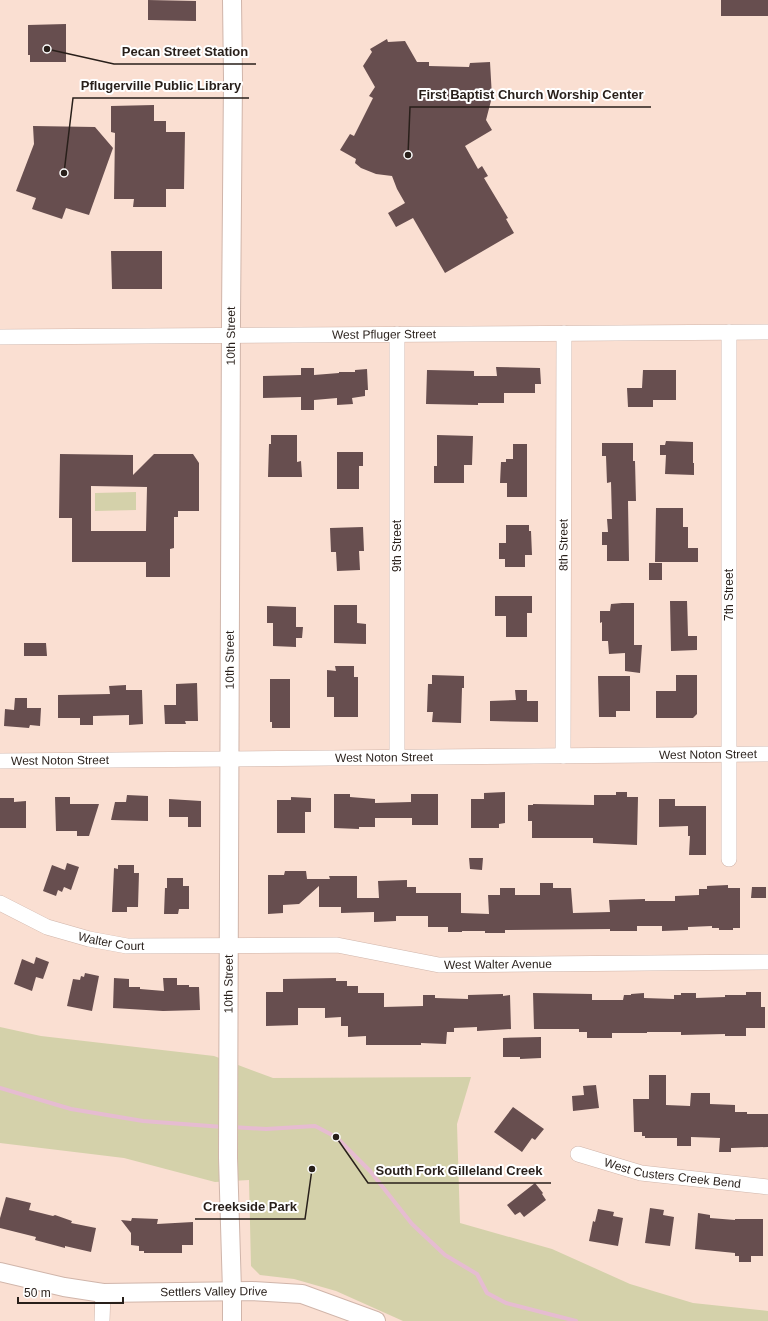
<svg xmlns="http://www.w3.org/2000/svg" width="768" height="1321" viewBox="0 0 768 1321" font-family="Helvetica,sans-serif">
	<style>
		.green { fill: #d4d1aa }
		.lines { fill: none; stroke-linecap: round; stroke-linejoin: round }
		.stream { stroke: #e6bcd1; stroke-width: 4 }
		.building { fill: #674e4f; fill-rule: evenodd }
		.minor-casing { stroke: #d0b5aa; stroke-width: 16 }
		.tertiary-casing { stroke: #d0b5aa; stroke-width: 20 }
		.minor { stroke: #fff; stroke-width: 15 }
		.tertiary { stroke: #fff; stroke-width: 18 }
		.labels { text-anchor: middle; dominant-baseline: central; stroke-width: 4; stroke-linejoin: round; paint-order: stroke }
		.street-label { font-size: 12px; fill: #281f1a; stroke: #fff }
		.leader { fill: none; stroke: #281f1a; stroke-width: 1.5 }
		.callout-dot { fill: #281f1a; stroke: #fff; stroke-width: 1.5 }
		.callout-label { font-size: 13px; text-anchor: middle; font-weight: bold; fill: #281f1a; stroke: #fff; stroke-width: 4; stroke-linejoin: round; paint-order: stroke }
	</style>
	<rect width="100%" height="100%" fill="#fadfd2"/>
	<path class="green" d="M 136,492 L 136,510 L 95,511 L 95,493 Z
		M 0,1027 L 41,1036 L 214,1056 L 273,1078 L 471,1077 L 457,1124 L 460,1223 L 552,1249 L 630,1284 L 693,1303 L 768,1311 L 768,1321 L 403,1321 L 336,1291 L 294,1279 L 260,1275 L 251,1266 L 249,1180 L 215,1182 L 124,1158 L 0,1143 Z"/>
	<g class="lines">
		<path class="stream" d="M 0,1088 L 71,1109 L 143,1121 L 223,1127
			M 232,1127 L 266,1129 L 315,1126 L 336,1137 L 370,1171 L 412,1224 L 445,1255 L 477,1274 L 487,1293 L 506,1303 L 576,1321"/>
	</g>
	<path class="building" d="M 148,0 L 196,1 L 196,21 L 148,20 Z
		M 721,0 L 768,0 L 768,16 L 721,16 Z
		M 66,24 L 66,62 L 30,62 L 30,55 L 28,55 L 28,25 Z
		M 387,39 L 388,42 L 405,41 L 417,62 L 429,62 L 429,66 L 469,67 L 470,63 L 490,62 L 492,97 L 486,120 L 492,130 L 465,146 L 478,169 L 482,166 L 488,176 L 484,178 L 508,218 L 506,219 L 514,233 L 445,273 L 413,218 L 396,227 L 388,213 L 405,203 L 397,189 L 392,176 L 376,174 L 361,168 L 355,163 L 356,159 L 340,150 L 350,134 L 354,136 L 373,98 L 369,96 L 375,87 L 363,66 L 372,52 L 370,49 Z
		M 154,105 L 154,121 L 166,121 L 166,132 L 185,132 L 184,189 L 166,189 L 166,207 L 133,207 L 134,199 L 114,199 L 115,133 L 111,132 L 111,106 Z
		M 33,126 L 95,127 L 113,148 L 89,215 L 66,208 L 62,219 L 32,209 L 36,198 L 16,191 L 34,144 Z
		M 111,251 L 162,251 L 162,289 L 112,289 Z
		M 496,367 L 540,368 L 541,384 L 535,384 L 535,393 L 504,393 L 504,403 L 478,403 L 478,405 L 426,404 L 427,370 L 474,371 L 474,376 L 497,376 Z
		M 301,368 L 314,368 L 314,375 L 339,373 L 339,372 L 355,372 L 355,370 L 367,369 L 368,390 L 365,390 L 365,396 L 352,398 L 353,404 L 337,405 L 337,398 L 314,400 L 314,410 L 301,410 L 301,397 L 263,398 L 263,376 L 301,375 Z
		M 643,370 L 676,370 L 676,400 L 653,400 L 653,407 L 628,407 L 627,388 L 642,388 Z
		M 271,435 L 297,435 L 297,462 L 301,461 L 302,477 L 268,477 L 269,444 L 271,444 Z
		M 437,435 L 473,436 L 472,465 L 464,465 L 464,483 L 434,483 L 434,466 L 437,466 Z
		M 666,441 L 693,442 L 693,463 L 694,463 L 694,475 L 665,474 L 666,455 L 660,455 L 660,445 L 665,445 Z
		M 602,443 L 633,443 L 633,461 L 635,461 L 636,501 L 628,501 L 629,561 L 607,561 L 607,545 L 602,545 L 602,532 L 608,532 L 607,519 L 612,519 L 611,482 L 607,483 L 606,456 L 602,456 Z
		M 513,444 L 527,444 L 527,497 L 507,497 L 507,483 L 500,483 L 501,462 L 506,462 L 506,459 L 513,459 Z
		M 337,452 L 363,452 L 363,466 L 359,466 L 359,489 L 337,489 Z
		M 60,454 L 133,455 L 133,475 L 154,454 L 193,454 L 199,463 L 199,511 L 178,511 L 178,517 L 174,517 L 174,548 L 170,549 L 170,577 L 146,577 L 146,562 L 72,562 L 72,518 L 59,518 ZM 91,486 L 147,487 L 146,531 L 91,531 Z
		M 656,508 L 683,508 L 683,527 L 688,527 L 688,548 L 698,548 L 698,562 L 655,562 Z
		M 506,525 L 529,525 L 529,531 L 531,531 L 532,555 L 525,555 L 525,567 L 505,567 L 505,559 L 499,559 L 499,543 L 506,543 Z
		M 363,527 L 364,551 L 359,551 L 360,570 L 337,571 L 336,552 L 331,552 L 330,528 Z
		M 649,563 L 662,563 L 662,580 L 649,580 Z
		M 495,596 L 532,596 L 532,613 L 527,613 L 527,637 L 506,637 L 506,616 L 495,616 Z
		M 670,601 L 687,601 L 688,636 L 697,636 L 697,650 L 671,651 Z
		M 622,603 L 634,603 L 634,645 L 642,645 L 640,673 L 625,671 L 625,653 L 609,654 L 608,641 L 602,641 L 602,622 L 600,623 L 600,611 L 610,611 L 611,604 Z
		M 334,605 L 357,605 L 357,623 L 366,624 L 366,644 L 334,643 Z
		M 267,606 L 296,607 L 296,627 L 303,627 L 302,638 L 296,638 L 296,647 L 273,646 L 273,623 L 267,623 Z
		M 24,643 L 46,643 L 47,656 L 24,656 Z
		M 335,666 L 354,666 L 354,677 L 358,677 L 358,717 L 334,717 L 334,697 L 327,697 L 327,670 L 336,671 Z
		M 432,675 L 464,676 L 464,688 L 462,688 L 461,723 L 432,722 L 433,712 L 427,712 L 428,684 L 432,684 Z
		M 676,675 L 697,675 L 697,714 L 693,718 L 656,718 L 656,691 L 676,691 Z
		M 598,676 L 630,676 L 630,711 L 616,711 L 616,717 L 599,717 Z
		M 270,679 L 290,679 L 290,728 L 272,728 L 272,722 L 270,722 Z
		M 197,683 L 198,721 L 185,721 L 186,724 L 165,724 L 164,705 L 176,705 L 176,684 Z
		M 126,685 L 126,690 L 142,690 L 143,724 L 129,725 L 129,715 L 93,716 L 93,725 L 80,725 L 80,718 L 58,718 L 58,695 L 110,694 L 109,686 Z
		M 515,690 L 527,690 L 527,701 L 538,701 L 538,722 L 490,721 L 490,701 L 516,700 Z
		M 15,698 L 27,698 L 27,708 L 41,708 L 40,726 L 30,725 L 29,728 L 4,726 L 5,709 L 14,710 Z
		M 505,792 L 505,823 L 499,824 L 499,828 L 471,828 L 471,799 L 484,799 L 484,793 Z
		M 616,792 L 627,792 L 627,797 L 638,797 L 637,845 L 593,843 L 593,838 L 532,838 L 532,821 L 528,821 L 528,805 L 533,805 L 533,804 L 594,805 L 594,795 L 616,795 Z
		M 334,794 L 350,794 L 350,797 L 375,799 L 375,803 L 411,802 L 411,794 L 438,794 L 438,825 L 412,825 L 412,818 L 375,818 L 375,827 L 359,827 L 359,829 L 334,828 Z
		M 127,795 L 148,796 L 148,821 L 111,820 L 115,802 L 126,802 Z
		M 55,797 L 70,797 L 70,804 L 99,804 L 89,836 L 77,836 L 77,831 L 56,831 Z
		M 291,797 L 311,798 L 311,812 L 305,812 L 305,833 L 277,833 L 277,800 L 291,800 Z
		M 0,798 L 14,798 L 14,802 L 26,801 L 26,828 L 0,828 Z
		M 169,799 L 201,801 L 201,827 L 188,827 L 188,817 L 169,817 Z
		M 659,799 L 675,799 L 675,806 L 706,806 L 706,855 L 689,855 L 690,836 L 688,836 L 688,826 L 659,827 Z
		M 469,858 L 483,858 L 482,870 L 470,869 Z
		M 67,863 L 79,867 L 71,890 L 64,887 L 62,892 L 58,890 L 56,896 L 43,891 L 52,865 L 65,870 Z
		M 118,865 L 134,865 L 134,873 L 139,873 L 138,907 L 127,907 L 127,912 L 112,912 L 114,868 L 118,869 Z
		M 285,871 L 306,871 L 307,879 L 330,879 L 329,876 L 357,876 L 357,898 L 379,898 L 378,881 L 407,880 L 407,887 L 416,887 L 416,893 L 461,893 L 461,913 L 489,914 L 488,895 L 500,895 L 500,888 L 515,888 L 515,895 L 540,895 L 540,883 L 553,883 L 553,888 L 571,888 L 573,913 L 610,912 L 609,900 L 645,899 L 645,901 L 675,901 L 675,896 L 699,895 L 699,889 L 707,889 L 707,886 L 728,885 L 728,888 L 740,888 L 740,928 L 733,928 L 733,930 L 719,930 L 719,928 L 712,928 L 712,926 L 688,927 L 688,930 L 662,931 L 662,926 L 637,926 L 637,931 L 610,931 L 610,929 L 505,930 L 505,933 L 485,933 L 485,931 L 462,931 L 462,932 L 448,932 L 448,927 L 428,927 L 428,916 L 396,916 L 396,921 L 374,922 L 374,912 L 341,913 L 341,907 L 319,907 L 319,886 L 299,904 L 283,905 L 283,913 L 268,914 L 268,875 L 284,875 Z
		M 167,878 L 183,878 L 183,886 L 189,886 L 189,909 L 179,909 L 178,914 L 164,914 L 165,888 L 167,888 Z
		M 752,887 L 766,887 L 766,898 L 751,898 Z
		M 36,957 L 49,962 L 43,979 L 36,977 L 32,991 L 14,984 L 22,959 L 34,964 Z
		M 85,973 L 99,976 L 92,1011 L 67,1006 L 73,979 L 80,980 L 81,976 L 84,977 Z
		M 114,978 L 129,979 L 129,987 L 140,987 L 140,989 L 164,991 L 163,978 L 177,978 L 177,985 L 189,985 L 189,987 L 199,987 L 200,1010 L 163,1011 L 113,1008 Z
		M 336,978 L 336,981 L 347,981 L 347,986 L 358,986 L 358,993 L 384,993 L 384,1007 L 423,1006 L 423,995 L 435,995 L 435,998 L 468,999 L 468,995 L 503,994 L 503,996 L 510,995 L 511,1029 L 477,1031 L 477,1027 L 454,1028 L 454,1032 L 447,1032 L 446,1044 L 421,1043 L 421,1045 L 366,1045 L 366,1036 L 348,1037 L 348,1026 L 341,1026 L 341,1017 L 325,1018 L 325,1008 L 298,1008 L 298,1025 L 266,1026 L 266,992 L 283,992 L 283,979 Z
		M 746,992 L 761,992 L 761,1007 L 765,1007 L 765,1028 L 746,1028 L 746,1036 L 725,1036 L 725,1034 L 681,1035 L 681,1032 L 647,1032 L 647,1033 L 612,1033 L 612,1038 L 587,1038 L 587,1032 L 579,1032 L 579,1029 L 534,1029 L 533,993 L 592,994 L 592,1000 L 623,1000 L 624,995 L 631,995 L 631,994 L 644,993 L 644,998 L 674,999 L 674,995 L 681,995 L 681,993 L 696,993 L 696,998 L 725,997 L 725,995 L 746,995 Z
		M 541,1037 L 541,1058 L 520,1059 L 520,1057 L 503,1057 L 503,1038 Z
		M 649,1075 L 666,1075 L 666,1105 L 690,1106 L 691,1093 L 710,1093 L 710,1104 L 735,1105 L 735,1112 L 747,1112 L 747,1114 L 768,1114 L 768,1147 L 731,1148 L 731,1152 L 719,1152 L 720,1138 L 691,1137 L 691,1146 L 677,1146 L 677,1138 L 645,1138 L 645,1136 L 642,1136 L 642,1132 L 634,1132 L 633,1099 L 649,1099 Z
		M 596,1085 L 599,1108 L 573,1111 L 572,1096 L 584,1095 L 583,1086 Z
		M 513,1107 L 544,1129 L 535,1140 L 532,1138 L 522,1152 L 494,1132 Z
		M 535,1183 L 543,1193 L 542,1194 L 546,1200 L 524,1217 L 520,1212 L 515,1215 L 507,1205 Z
		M 6,1197 L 31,1203 L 29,1210 L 53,1216 L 55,1215 L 72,1221 L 71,1223 L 96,1228 L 91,1252 L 65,1246 L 65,1248 L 35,1240 L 36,1237 L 0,1228 L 0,1218 Z
		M 650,1208 L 664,1210 L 663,1215 L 674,1217 L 670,1246 L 645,1243 Z
		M 598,1209 L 614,1212 L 613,1216 L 623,1218 L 618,1246 L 589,1241 L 593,1221 L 595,1222 Z
		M 698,1213 L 710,1215 L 710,1218 L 735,1220 L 735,1219 L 763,1219 L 763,1256 L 751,1256 L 751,1262 L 739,1262 L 739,1256 L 735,1256 L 735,1253 L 695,1249 Z
		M 132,1218 L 158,1219 L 157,1224 L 193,1222 L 193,1245 L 182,1245 L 182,1253 L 144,1253 L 144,1251 L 139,1251 L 139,1246 L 131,1245 L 131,1233 L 121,1220 L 131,1221 Z"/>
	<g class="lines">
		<g class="minor-casing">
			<g id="minor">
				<path d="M 729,332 L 729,859"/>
				<path d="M 397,334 L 397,757"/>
				<path id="s1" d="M 0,337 L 768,332"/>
				<path id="s2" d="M 563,756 L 564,333"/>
				<path id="s3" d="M 0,761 L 768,754"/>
				<path id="s4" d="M 0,903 L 47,927 L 89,939 L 127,946 L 337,945 L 439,965 L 768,962"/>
				<path id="s5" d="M 578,1154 L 641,1173 L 768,1187"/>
				<path d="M 102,1321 L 103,1293"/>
			</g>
		</g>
		<g class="tertiary-casing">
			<g id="tertiary">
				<path id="s6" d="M 0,1272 L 64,1287 L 103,1293 L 252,1291 L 302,1294 L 376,1321"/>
				<path id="s7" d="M 232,1321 L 232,1291 L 228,1158 L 231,318 L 233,79 L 232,0"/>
			</g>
		</g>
		<use href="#minor" class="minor"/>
		<use href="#tertiary" class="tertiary"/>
	</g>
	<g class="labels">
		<g class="street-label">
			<text stroke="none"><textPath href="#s1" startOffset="384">West Pfluger Street</textPath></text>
			<text stroke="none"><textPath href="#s7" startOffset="985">10th Street</textPath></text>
			<text stroke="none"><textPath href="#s2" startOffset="211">8th Street</textPath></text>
			<text transform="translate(397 546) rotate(-90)">9th Street</text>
			<text transform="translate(729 595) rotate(-90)">7th Street</text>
			<text stroke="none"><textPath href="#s7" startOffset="661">10th Street</textPath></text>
			<text stroke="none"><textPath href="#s3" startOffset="708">West Noton Street</textPath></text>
			<text stroke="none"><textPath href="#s3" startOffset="384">West Noton Street</textPath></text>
			<text stroke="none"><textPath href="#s3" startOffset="60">West Noton Street</textPath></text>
			<text stroke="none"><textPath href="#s4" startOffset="119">Walter Court</textPath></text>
			<text stroke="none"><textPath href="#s4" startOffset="508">West Walter Avenue</textPath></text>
			<text stroke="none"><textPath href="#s7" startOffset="337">10th Street</textPath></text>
			<text stroke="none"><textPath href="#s5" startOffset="97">West Custers Creek Bend</textPath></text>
			<text stroke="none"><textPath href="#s6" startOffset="216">Settlers Valley Drive</textPath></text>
		</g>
	</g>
	<path class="leader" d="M47 49L114 64H256M64 173L73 98H249M408 155L410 107H651M336 1137L368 1183H551M312 1169L305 1219H195"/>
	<g class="callout-dot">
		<circle cx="47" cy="49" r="4"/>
		<circle cx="64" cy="173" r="4"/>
		<circle cx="408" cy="155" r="4"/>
		<circle cx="336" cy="1137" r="4"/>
		<circle cx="312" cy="1169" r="4"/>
	</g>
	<g class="callout-label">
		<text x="185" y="56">Pecan Street Station</text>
		<text x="161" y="90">Pflugerville Public Library</text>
		<text x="531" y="99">First Baptist Church Worship Center</text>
		<text x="459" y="1175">South Fork Gilleland Creek</text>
		<text x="250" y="1211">Creekside Park</text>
	</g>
	<path d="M18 1297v6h105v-6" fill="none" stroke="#281f1a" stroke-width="2"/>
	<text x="24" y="1297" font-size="12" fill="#281f1a" stroke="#ffffff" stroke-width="3" paint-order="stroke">50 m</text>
</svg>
